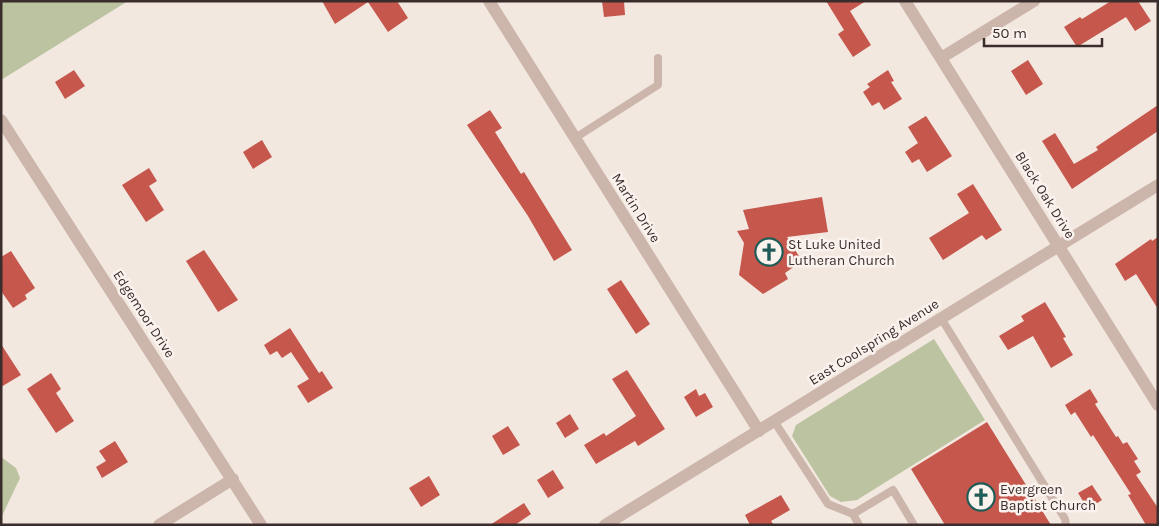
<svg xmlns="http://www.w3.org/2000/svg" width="1159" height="526" viewBox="0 0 1159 526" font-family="Karla,sans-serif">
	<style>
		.green { fill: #bcc3a0 }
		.building { fill: #c5574d }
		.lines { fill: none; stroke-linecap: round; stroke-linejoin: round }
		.service { stroke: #ccb6ac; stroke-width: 8 }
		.minor { stroke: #ccb6ac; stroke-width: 12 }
		.tertiary { stroke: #ccb6ac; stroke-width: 12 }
		.labels { text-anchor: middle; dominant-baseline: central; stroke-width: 5; stroke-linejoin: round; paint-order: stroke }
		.street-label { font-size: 14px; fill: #3a2d2b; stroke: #faf2ed }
		.poi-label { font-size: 14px; fill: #3a2d2b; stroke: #faf2ed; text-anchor: start }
	</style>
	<rect width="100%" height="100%" fill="#f3e8e0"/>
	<path class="green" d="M 1,1 L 128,1 L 1,80 Z
		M 934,339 L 985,420 L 857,500 L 841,502 L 830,496 L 792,436 L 796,425 Z
		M 1,457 L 16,468 L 20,478 L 1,518 Z"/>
	<path class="building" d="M 322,1 L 397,1 L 408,18 L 388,32 L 368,2 L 335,24 Z
		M 602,1 L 624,1 L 625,15 L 604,17 Z
		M 826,1 L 866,1 L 850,11 L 871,45 L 853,57 L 838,34 L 844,30 Z
		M 1111,1 L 1138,1 L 1151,21 L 1135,31 L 1126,17 L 1077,47 L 1064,27 L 1080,17 L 1082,19 Z
		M 1028,60 L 1043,84 L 1026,95 L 1011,71 Z
		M 74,70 L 85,86 L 65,99 L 55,82 Z
		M 888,70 L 894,81 L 891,82 L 902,99 L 884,110 L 879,102 L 872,106 L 863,92 L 870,87 L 867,84 Z
		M 1158,105 L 1158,131 L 1072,189 L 1042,141 L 1055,133 L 1074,164 L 1098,150 L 1096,147 Z
		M 490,110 L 502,128 L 495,132 L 521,174 L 524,172 L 572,250 L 554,261 L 528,216 L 467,125 Z
		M 926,116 L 952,156 L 927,172 L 919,159 L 912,163 L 905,152 L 918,143 L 908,127 Z
		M 262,140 L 272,157 L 253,169 L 243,152 Z
		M 149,168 L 157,181 L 149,186 L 164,210 L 146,222 L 122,185 Z
		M 973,184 L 1002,230 L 986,240 L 982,235 L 943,260 L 929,238 L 969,213 L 957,194 Z
		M 822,197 L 828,232 L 787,237 L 802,261 L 785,273 L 788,279 L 763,294 L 739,275 L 744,243 L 737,231 L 749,229 L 743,210 Z
		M 1158,237 L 1158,309 L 1136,274 L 1125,281 L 1115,264 L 1151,239 L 1152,241 Z
		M 204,250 L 238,300 L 218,312 L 186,261 Z
		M 11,251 L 35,288 L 25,295 L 27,299 L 13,308 L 1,291 L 1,257 Z
		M 621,280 L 650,324 L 636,334 L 607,289 Z
		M 1045,302 L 1066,337 L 1063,338 L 1073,355 L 1051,368 L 1033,336 L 1008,350 L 999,336 L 1024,321 L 1021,316 Z
		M 290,328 L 319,373 L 322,371 L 333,388 L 308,403 L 297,386 L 309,379 L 291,352 L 282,358 L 277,351 L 270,355 L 264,345 Z
		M 1,344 L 21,375 L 1,387 Z
		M 627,370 L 665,429 L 638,446 L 635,441 L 596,464 L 584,445 L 604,433 L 606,436 L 636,416 L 612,379 Z
		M 51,373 L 61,389 L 56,393 L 74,421 L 56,433 L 27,389 Z
		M 696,389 L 699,396 L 705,393 L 713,407 L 696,417 L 684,397 Z
		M 1090,389 L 1098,402 L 1095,404 L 1116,437 L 1118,436 L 1123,444 L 1127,442 L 1138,459 L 1134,461 L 1141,472 L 1136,475 L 1158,508 L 1158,525 L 1146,525 L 1128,495 L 1131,494 L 1093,435 L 1091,437 L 1075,412 L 1071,415 L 1065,405 Z
		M 570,414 L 579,429 L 565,438 L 556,423 Z
		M 987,422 L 1051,525 L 945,525 L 911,469 Z
		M 508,426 L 520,445 L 503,455 L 492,436 Z
		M 115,441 L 128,462 L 102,478 L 96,467 L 106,461 L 99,451 Z
		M 553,470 L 564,488 L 548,498 L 537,480 Z
		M 429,476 L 440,495 L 421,507 L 409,488 Z
		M 1092,485 L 1102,500 L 1088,509 L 1078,493 Z
		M 781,495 L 790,510 L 771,521 L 774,525 L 750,525 L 745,515 Z
		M 524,503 L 531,514 L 515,525 L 490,525 Z"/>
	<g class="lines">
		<path class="service" d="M 575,138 L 658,85 L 658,58
			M 941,318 L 1065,519 L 1066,525
			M 774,421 L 828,504 L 853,514 L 859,525
			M 853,514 L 893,490 L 914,525"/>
		<path class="minor" d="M 489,1 L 759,431
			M 905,1 L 1158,405
			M 941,58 L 1034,1
			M 1,120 L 261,525
			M 159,525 L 233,479"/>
		<path class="tertiary" d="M 605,525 L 1158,185"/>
	</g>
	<defs>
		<g id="church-ring" transform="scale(1.4375)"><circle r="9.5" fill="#faf2ed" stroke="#205c57" stroke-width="1.5"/><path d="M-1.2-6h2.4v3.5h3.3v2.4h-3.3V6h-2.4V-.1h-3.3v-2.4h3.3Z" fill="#205c57"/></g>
	</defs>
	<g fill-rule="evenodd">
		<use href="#church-ring" x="769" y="252"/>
		<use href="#church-ring" x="981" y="497"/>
	</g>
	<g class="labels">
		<g class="street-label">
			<text transform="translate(1045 195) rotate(58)">Black Oak Drive</text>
			<text transform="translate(636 208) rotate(58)">Martin Drive</text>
			<text transform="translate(144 314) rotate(57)">Edgemoor Drive</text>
			<text transform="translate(874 342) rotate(-32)">East Coolspring Avenue</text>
		</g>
		<g class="poi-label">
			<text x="788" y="244">St Luke United<tspan x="788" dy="16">Lutheran Church</tspan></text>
			<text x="1000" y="489">Evergreen<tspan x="1000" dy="16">Baptist Church</tspan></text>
		</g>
	</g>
	<rect width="1159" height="526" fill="none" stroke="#3a2d2b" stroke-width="5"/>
	<path d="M984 38v8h118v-8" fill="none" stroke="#3a2d2b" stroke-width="2.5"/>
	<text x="992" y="38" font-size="15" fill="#3a2d2b" stroke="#faf2ed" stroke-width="4" paint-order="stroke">50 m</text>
</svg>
